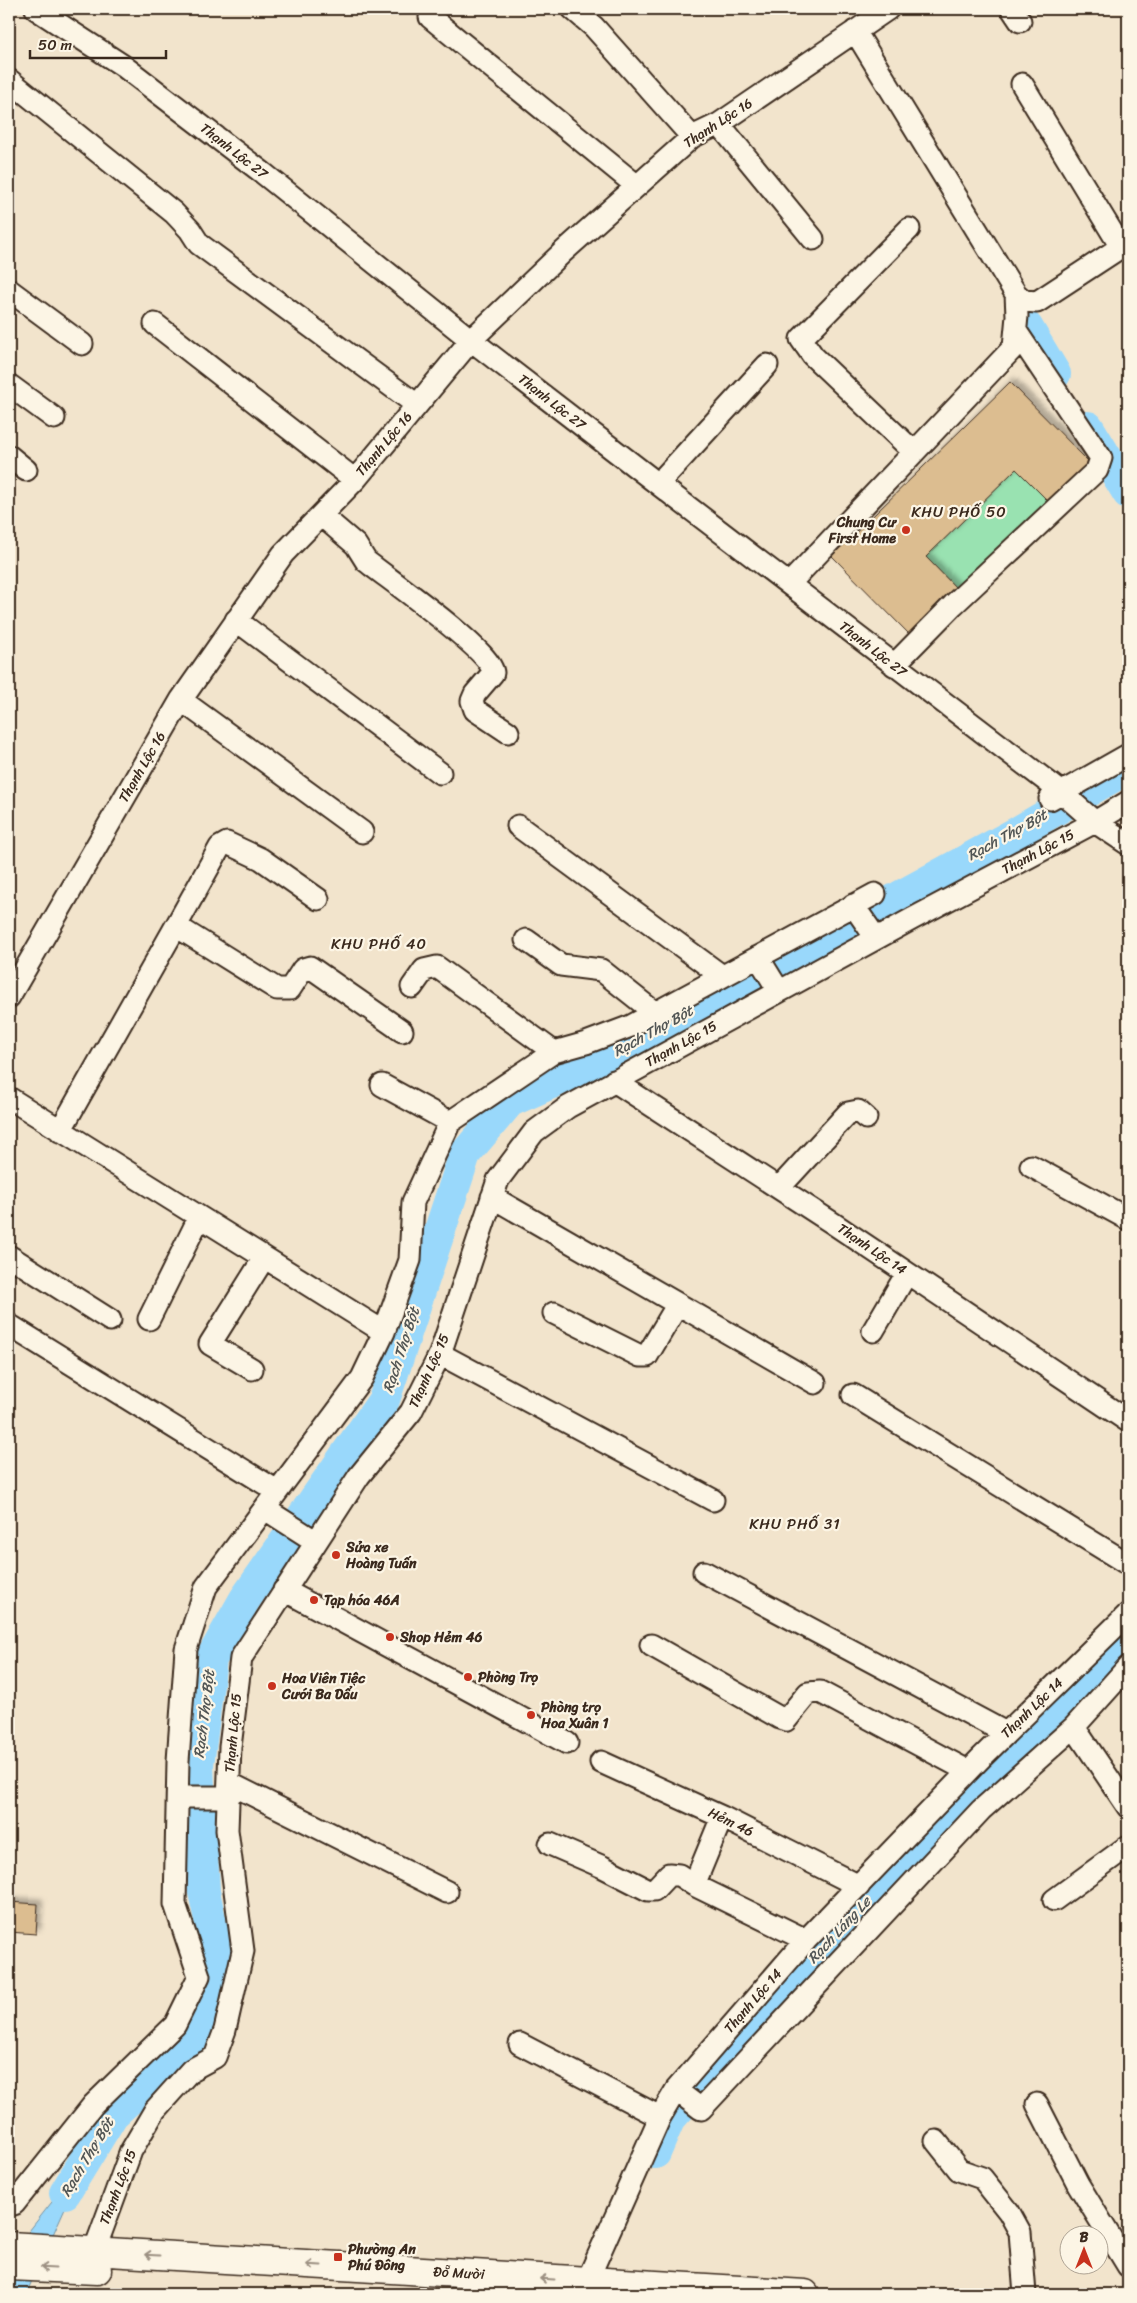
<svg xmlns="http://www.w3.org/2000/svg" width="1137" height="2303" viewBox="0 0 1137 2303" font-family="Sriracha,sans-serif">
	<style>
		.green { fill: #99e2b1; stroke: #6a8668 }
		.water { fill: #99d8fb; stroke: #7392a3 }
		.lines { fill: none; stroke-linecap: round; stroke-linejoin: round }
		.river { stroke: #99d8fb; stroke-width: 32 }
		.building { fill: #dcbd90; stroke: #3b2a1e; filter: url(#shadow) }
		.minor-casing { stroke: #3b2a1e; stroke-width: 25 }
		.highway-casing { stroke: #3b2a1e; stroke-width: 31 }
		.minor { stroke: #fcf5e5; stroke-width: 21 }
		.highway { stroke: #fcf5e5; stroke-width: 28 }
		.oneway { stroke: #9c9082 }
		.poi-dot { fill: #c8321e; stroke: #fcf5e5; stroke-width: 2 }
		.labels { text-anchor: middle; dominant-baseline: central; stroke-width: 4.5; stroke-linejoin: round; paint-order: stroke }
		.street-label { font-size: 14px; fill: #3b2a1e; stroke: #fcf5e5 }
		.poi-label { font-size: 14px; font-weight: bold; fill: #3b2a1e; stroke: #fcf5e5; text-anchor: start }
		.neighbourhood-label { font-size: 15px; letter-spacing: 1px; fill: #3b2a1e; stroke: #fcf5e5 }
		.water-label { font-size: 15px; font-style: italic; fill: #525655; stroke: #fcf5e5 }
	</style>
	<defs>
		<filter id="shadow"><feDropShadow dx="4.5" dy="-4.5" stdDeviation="2.5" flood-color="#0004"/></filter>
	</defs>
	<rect width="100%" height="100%" fill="#f2e4cc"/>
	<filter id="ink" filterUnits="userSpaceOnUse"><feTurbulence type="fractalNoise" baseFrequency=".02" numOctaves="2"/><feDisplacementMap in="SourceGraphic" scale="10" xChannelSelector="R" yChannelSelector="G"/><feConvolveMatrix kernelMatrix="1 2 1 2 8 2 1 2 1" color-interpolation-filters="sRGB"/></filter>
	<g filter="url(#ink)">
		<path class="green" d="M 1016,469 L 1050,503 L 959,591 L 926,557 Z"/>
		<path class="water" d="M 89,2155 L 26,2294 L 9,2294 L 9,2262 L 18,2245 Z"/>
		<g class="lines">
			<path class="river" d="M 1027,327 L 1055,374
				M 1088,427 L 1128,493
				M 655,2153 L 669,2120 L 827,1941 L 1128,1633
				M 65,2193 L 113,2114 L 184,2050 L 215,2009 L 220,1965 L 204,1892 L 198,1765 L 211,1659 L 245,1599 L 384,1400 L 465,1154 L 510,1101 L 590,1066 L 1016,833 L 1128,768"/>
		</g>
		<path class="building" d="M 1010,382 L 1091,464 L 1050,503 L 1016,469 L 926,557 L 959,591 L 912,637 L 832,556 Z
			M 9,1902 L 38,1904 L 36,1934 L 9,1932 Z"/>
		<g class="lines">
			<g class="minor-casing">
				<path id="minor" d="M 36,9 L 122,65 L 263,173 L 471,340 L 658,484 L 1061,792 L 1095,822 L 1128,844
					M 573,9 L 594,27 L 692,137
					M 1012,9 L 1020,21
					M 430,17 L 637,186
					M 9,80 L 174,213 L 190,230 L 199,244 L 417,405
					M 719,124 L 813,239
					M 909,229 L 801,339 L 813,356 L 914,452
					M 9,290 L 82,344
					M 1016,294 L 1024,301 L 1037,302 L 1121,247 L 1022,84
					M 155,324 L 355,480
					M 9,385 L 54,418
					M 9,456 L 26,470
					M 658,484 L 767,365
					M 321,515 L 356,545 L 366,561 C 387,578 492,651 493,673 L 475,694 L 472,701 L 475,710 L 508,732
					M 789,584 L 1014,347 L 1017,316 L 1016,294 L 855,31
					M 236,620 L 440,773
					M 894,665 L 953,605 L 1097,470 L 1101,458 L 1016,331
					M 181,700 L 362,832
					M 1050,799 L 1128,755
					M 518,826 L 722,976
					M 853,905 L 876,938
					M 176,926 L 220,847 L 227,843 L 261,859 L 318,899
					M 526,940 L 561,965 L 601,970 L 654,1012
					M 758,957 L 779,991
					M 412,987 L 424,970 L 437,967 L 554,1052
					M 9,997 L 181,700 L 283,554 L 355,480 L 471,340 L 563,252 L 692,137 L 719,124 L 888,9
					M 614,1081 L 834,1224 L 1128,1421
					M 382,1085 L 450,1122
					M 9,1098 L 384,1332
					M 60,1131 L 176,926 L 277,989 L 290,989 L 303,969 L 310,967 L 402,1031
					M 1031,1166 L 1128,1219
					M 779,1188 L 848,1113 L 858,1111 L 866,1118
					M 492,1197 L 815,1383
					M 9,1256 L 110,1320
					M 554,1313 L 640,1356 L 647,1356 L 678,1304
					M 149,1319 L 199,1218
					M 9,1325 L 277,1491
					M 873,1331 L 907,1273
					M 440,1354 L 713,1500
					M 252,1369 L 210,1344 L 264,1258
					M 853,1395 L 1128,1564
					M 265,1509 L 315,1541
					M 704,1572 L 1006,1733
					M 284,1590 L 567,1743
					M 651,1645 L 780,1718 L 786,1720 L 808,1693 L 820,1692 L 968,1771
					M 1074,1727 L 1128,1807
					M 601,1762 L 722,1817 L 859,1886
					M 229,1783 L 447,1892
					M 178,1797 L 229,1797
					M 722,1817 L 694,1885 L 806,1940
					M 550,1844 L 603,1867 L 648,1890 L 654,1890 L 669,1874 L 679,1875 L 694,1885
					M 1054,1900 L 1128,1846
					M 520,2044 L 660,2117
					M 676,2090 L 701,2109 L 981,1810 L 1074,1727 L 1128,1667
					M 1037,2104 L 1078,2184 L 1128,2266
					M 936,2141 L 959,2170 L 982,2178 L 1009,2212 L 1020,2232 L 1025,2294
					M 9,2201 L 14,2204 L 93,2105 L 175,2025 L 199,1976 L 175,1904 L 178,1761 L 186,1649 L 206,1587 L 362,1378 L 384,1332 L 410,1260 L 413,1202 L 450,1122 L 554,1052 L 586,1043 L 631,1026 L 875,894
					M 89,2265 L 131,2151 L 155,2110 L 191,2070 L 215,2057 L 225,2030 L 243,1951 L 227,1830 L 230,1747 L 241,1658 L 359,1476 L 411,1412 L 440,1354 L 498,1180 L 534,1132 L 568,1107 L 912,919 L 1095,822 L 1128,802
					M 587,2281 L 660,2117 L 676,2090 L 806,1940 L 980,1759 L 1128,1614"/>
			</g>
			<g class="highway-casing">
				<path id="highway" d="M 9,2246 L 805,2294
					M 9,2266 L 97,2270"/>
			</g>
			<use href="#minor" class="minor"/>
			<use href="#highway" class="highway"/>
		</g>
		<defs><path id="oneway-shaft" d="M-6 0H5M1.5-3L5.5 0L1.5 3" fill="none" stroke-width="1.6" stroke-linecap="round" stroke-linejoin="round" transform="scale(1.25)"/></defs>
		<g class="oneway">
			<use href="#oneway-shaft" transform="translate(152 2255) rotate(-177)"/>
			<use href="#oneway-shaft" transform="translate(314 2265) rotate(-177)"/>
			<use href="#oneway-shaft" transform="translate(48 2268) rotate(-177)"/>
			<use href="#oneway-shaft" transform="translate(547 2279) rotate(-177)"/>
		</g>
	</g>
	<g class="poi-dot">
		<circle cx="906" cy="530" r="5"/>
		<circle cx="336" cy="1555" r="5"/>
		<circle cx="314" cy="1600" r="5"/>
		<circle cx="390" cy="1637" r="5"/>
		<circle cx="468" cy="1677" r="5"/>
		<circle cx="272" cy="1686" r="5"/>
		<circle cx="531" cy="1715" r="5"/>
		<rect x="333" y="2252" width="10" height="10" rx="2.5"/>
	</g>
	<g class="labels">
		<g class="street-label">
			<text transform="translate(718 123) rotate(-33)">Thạnh Lộc 16</text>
			<text transform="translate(234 151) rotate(38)">Thạnh Lộc 27</text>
			<text transform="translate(552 402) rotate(38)">Thạnh Lộc 27</text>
			<text transform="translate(384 444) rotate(-50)">Thạnh Lộc 16</text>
			<text transform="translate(873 649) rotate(38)">Thạnh Lộc 27</text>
			<text transform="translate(142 767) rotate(-60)">Thạnh Lộc 16</text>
			<text transform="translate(1038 852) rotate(-28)">Thạnh Lộc 15</text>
			<text transform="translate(681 1044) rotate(-29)">Thạnh Lộc 15</text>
			<text transform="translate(872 1249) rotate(34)">Thạnh Lộc 14</text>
			<text transform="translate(429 1371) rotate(-66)">Thạnh Lộc 15</text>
			<text transform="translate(1032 1708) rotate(-44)">Thạnh Lộc 14</text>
			<text transform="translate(233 1733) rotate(-85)">Thạnh Lộc 15</text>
			<text transform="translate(731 1822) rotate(26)">Hẻm 46</text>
			<text transform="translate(753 2001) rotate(-49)">Thạnh Lộc 14</text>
			<text transform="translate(118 2187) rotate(-69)">Thạnh Lộc 15</text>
			<text transform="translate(459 2273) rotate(3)">Đỗ Mười</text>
		</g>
		<g class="poi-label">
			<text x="896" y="522" text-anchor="end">Chung Cư<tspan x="896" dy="16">First Home</tspan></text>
			<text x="346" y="1547">Sửa xe<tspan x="346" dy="16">Hoàng Tuấn</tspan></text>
			<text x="324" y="1600">Tạp hóa 46A</text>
			<text x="400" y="1637">Shop Hẻm 46</text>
			<text x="478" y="1677">Phòng Trọ</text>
			<text x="282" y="1678">Hoa Viên Tiệc<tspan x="282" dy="16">Cưới Ba Dẩu</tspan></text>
			<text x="541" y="1707">Phòng trọ<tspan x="541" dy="16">Hoa Xuân 1</tspan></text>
			<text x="348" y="2249">Phường An<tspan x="348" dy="16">Phú Đông</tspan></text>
		</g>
		<g class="neighbourhood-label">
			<text x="959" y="512">KHU PHỐ 50</text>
			<text x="379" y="944">KHU PHỐ 40</text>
			<text x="795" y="1524">KHU PHỐ 31</text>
		</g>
		<g class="water-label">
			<text transform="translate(1007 835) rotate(-29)">Rạch Thợ Bột</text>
			<text transform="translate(653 1031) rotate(-29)">Rạch Thợ Bột</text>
			<text transform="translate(401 1350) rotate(-72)">Rạch Thợ Bột</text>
			<text transform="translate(204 1714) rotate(-83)">Rạch Thợ Bột</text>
			<text transform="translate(839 1930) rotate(-47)">Rạch Láng Le</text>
			<text transform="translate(87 2157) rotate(-59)">Rạch Thợ Bột</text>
		</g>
	</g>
	<rect width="1137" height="2303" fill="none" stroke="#fcf5e5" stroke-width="30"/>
	<rect x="15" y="15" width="1107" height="2273" fill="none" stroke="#3b2a1e" stroke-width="2" filter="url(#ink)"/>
	<g transform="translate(1084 2250)"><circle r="24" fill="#fcf5e5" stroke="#afa495"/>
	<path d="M0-4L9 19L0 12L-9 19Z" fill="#c8321e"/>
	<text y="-8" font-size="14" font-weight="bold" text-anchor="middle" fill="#3b2a1e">B</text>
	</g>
	<path d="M30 50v8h136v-8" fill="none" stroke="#3b2a1e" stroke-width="2.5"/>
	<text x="38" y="50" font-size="15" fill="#3b2a1e" stroke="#fcf5e5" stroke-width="4" paint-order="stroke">50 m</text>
</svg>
